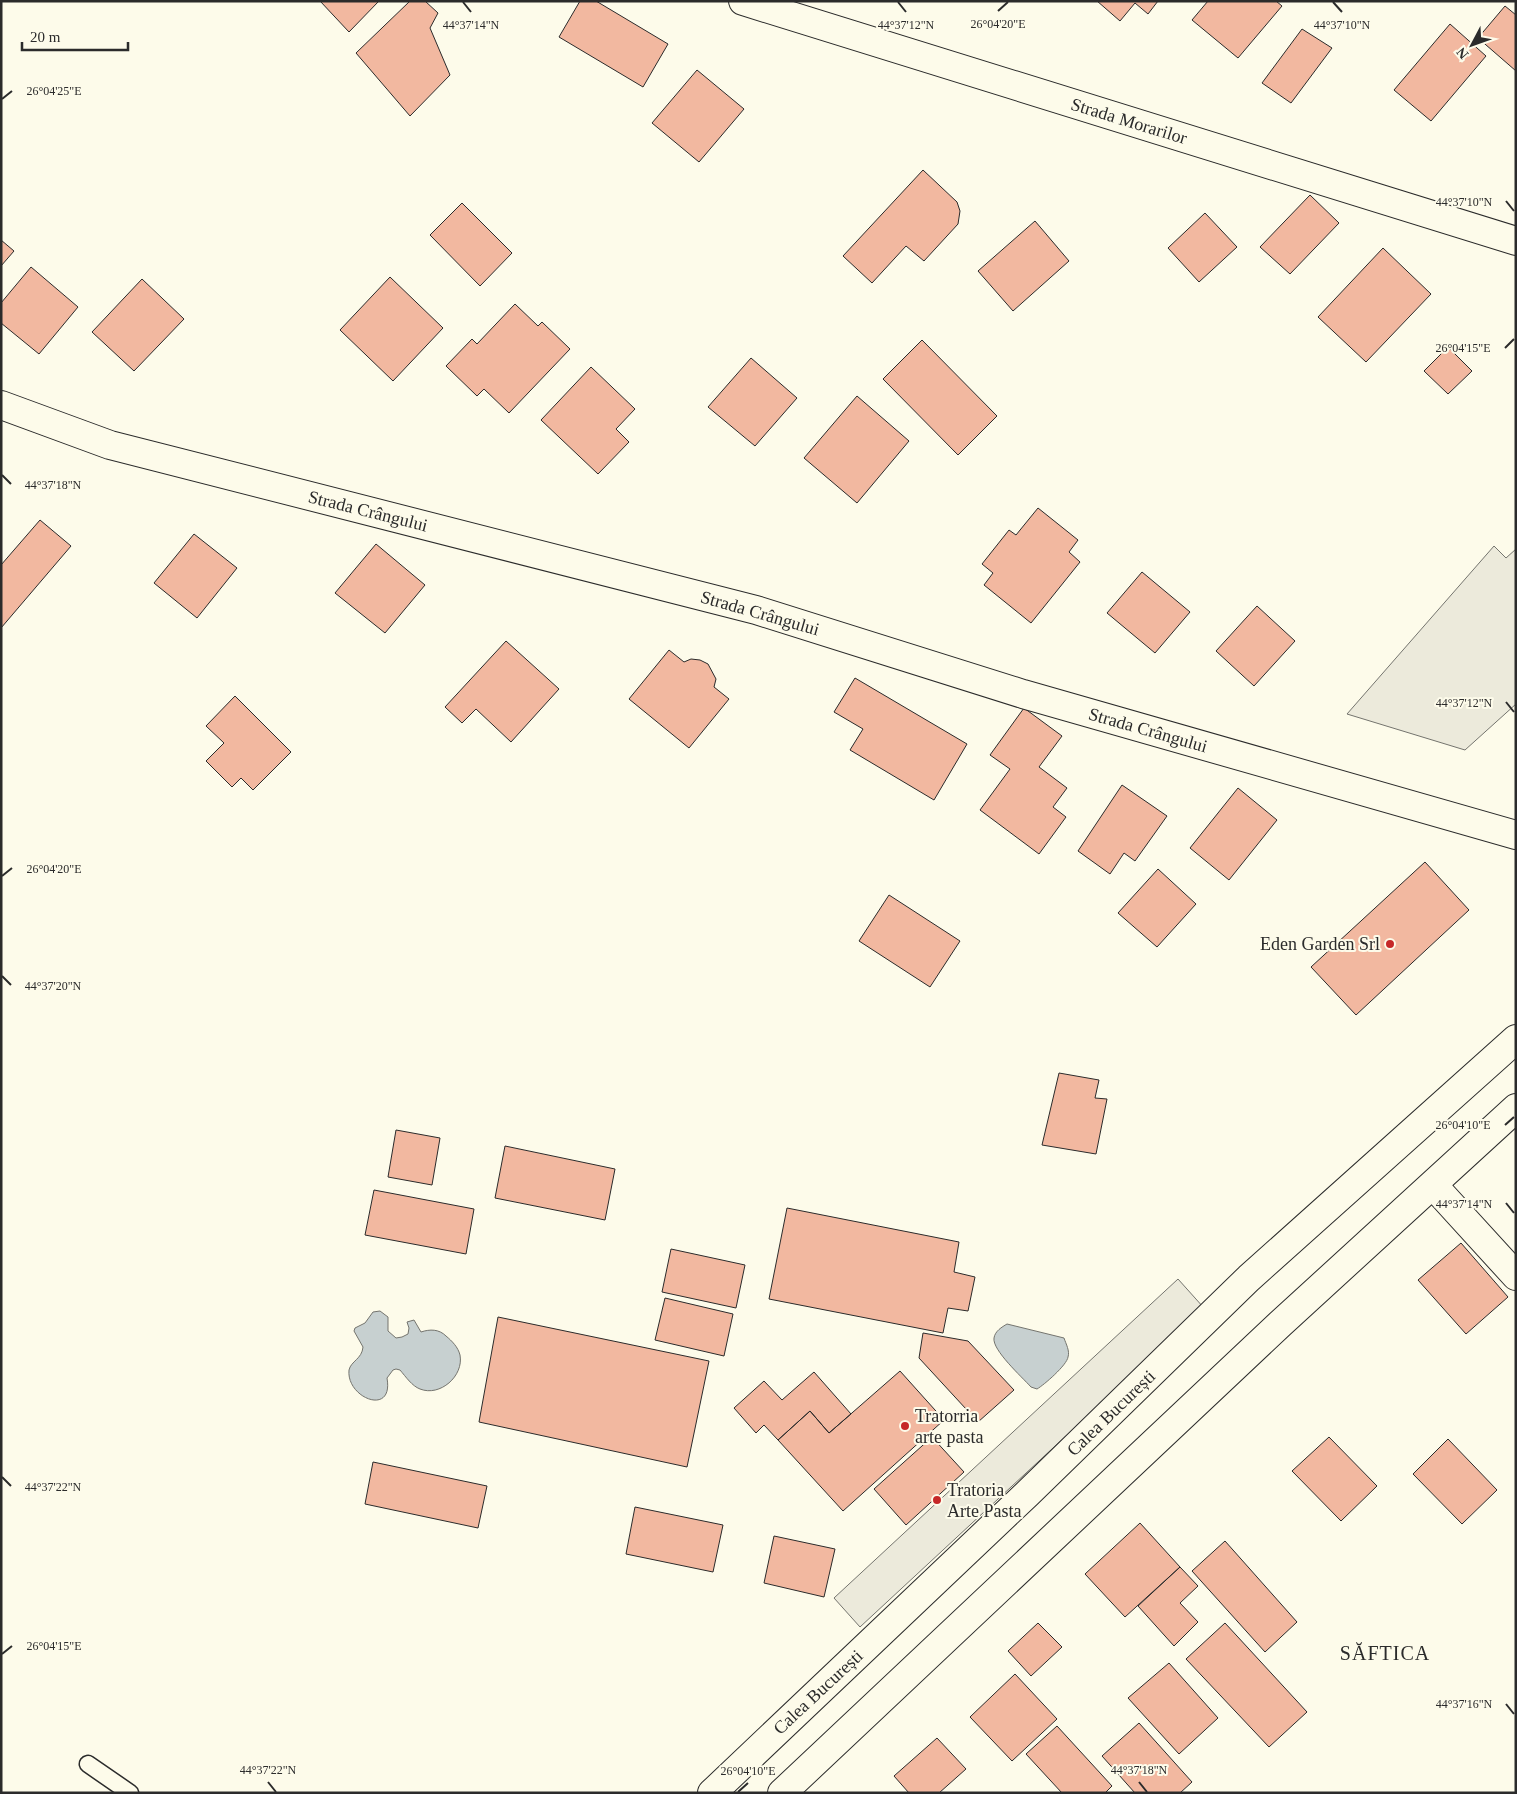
<svg xmlns="http://www.w3.org/2000/svg" width="1517" height="1794" viewBox="0 0 1517 1794" font-family="'Times New Roman',serif">
	<style>
		.parking { fill: #eceadb; stroke: #74746e }
		.water { fill: #c7d0d0; stroke: #74746e }
		.building { fill: #f2b8a0; stroke: #2b2b2b }
		.lines { fill: none; stroke-linecap: round; stroke-linejoin: round }
		.lane-casing { stroke: #2b2b2b; stroke-width: 19 }
		.street-casing { stroke: #2b2b2b; stroke-width: 30 }
		.highway-casing { stroke: #2b2b2b; stroke-width: 30 }
		.lane { stroke: #fdfbea; stroke-width: 16 }
		.street { stroke: #fdfbea; stroke-width: 28 }
		.highway { stroke: #fdfbea; stroke-width: 28 }
		.ticks { fill: none; stroke: #2b2b2b; stroke-width: 2 }
		.poi-dot { fill: #c62828; stroke: #fdfbea; stroke-width: 2 }
		.labels { text-anchor: middle; dominant-baseline: central; stroke-width: 4; stroke-linejoin: round; paint-order: stroke }
		.street-label { font-size: 18px; fill: #2b2b2b; stroke: #fdfbea }
		.poi-label { font-size: 18px; fill: #2b2b2b; stroke: #fdfbea; text-anchor: start }
		.quarter-label { font-size: 20px; letter-spacing: 1px; fill: #2b2b2b; stroke: #fdfbea }
		.ticks-label { font-size: 12px; text-anchor: middle; fill: #2b2b2b; stroke: #fdfbea; stroke-width: 4; stroke-linejoin: round; paint-order: stroke }
	</style>
	<rect width="100%" height="100%" fill="#fdfbea"/>
	<path class="parking" d="M 1494,546 L 1506,558 L 1516,549 L 1516,704 L 1465,750 L 1347,714 Z
		M 1178,1279 L 1204,1308 L 860,1627 L 834,1598 Z"/>
	<path class="water" d="M 380,1311 L 388,1317 L 388,1331 L 396,1338 L 402,1337 L 408,1334 L 409,1328 L 407,1322 L 414,1320 L 421,1332 C 430,1329 439,1329 446,1336 C 452,1341 458,1347 460,1355 C 464,1376 440,1397 420,1389 C 412,1386 406,1377 400,1370 L 396,1369 L 393,1370 L 387,1378 C 394,1417 346,1398 349,1370 C 351,1361 362,1359 363,1347 L 354,1331 L 355,1328 L 365,1323 L 373,1312 Z
		M 1007,1324 L 1064,1338 C 1066,1344 1070,1351 1068,1357 C 1067,1365 1044,1385 1037,1389 L 1031,1387 C 1022,1377 992,1350 994,1338 C 995,1331 1002,1327 1007,1324 Z"/>
	<path class="building" d="M 320,1 L 379,1 L 349,32 Z
		M 410,1 L 425,1 L 438,13 L 430,28 L 450,75 L 410,116 L 356,53 Z
		M 580,1 L 596,1 L 668,44 L 643,87 L 559,37 Z
		M 1097,1 L 1158,1 L 1148,14 L 1135,3 L 1120,21 Z
		M 1208,1 L 1276,1 L 1282,6 L 1238,58 L 1192,20 Z
		M 1505,6 L 1516,15 L 1516,71 L 1478,38 Z
		M 1450,24 L 1486,56 L 1431,121 L 1394,90 Z
		M 1302,29 L 1332,48 L 1291,103 L 1262,83 Z
		M 697,70 L 744,109 L 699,162 L 652,123 Z
		M 923,170 L 957,202 L 960,211 L 958,224 L 924,261 L 906,246 L 872,283 L 843,256 Z
		M 1310,195 L 1339,223 L 1290,274 L 1260,247 Z
		M 462,203 L 512,253 L 480,286 L 430,235 Z
		M 1205,213 L 1237,247 L 1199,282 L 1168,248 Z
		M 1035,221 L 1069,261 L 1013,311 L 978,271 Z
		M 1,240 L 14,251 L 1,266 Z
		M 1383,248 L 1431,294 L 1366,362 L 1318,317 Z
		M 31,267 L 78,307 L 39,354 L 1,323 L 1,303 Z
		M 390,277 L 443,328 L 393,381 L 340,330 Z
		M 142,279 L 184,319 L 134,371 L 92,332 Z
		M 515,304 L 538,326 L 542,322 L 570,349 L 509,413 L 484,389 L 477,396 L 446,366 L 472,339 L 477,344 Z
		M 922,340 L 997,416 L 958,455 L 883,379 Z
		M 1448,347 L 1472,371 L 1448,394 L 1424,371 Z
		M 751,358 L 797,398 L 755,446 L 708,407 Z
		M 591,367 L 635,409 L 616,429 L 629,442 L 598,474 L 541,420 Z
		M 857,396 L 909,441 L 857,503 L 804,458 Z
		M 1038,508 L 1078,540 L 1069,552 L 1080,562 L 1031,623 L 984,585 L 993,573 L 982,564 L 1009,530 L 1016,535 Z
		M 40,520 L 71,546 L 1,628 L 1,565 Z
		M 194,534 L 237,568 L 197,618 L 154,583 Z
		M 376,544 L 425,585 L 385,633 L 335,593 Z
		M 1142,572 L 1190,612 L 1155,653 L 1107,613 Z
		M 1257,606 L 1295,641 L 1254,686 L 1216,651 Z
		M 506,641 L 559,689 L 511,742 L 476,709 L 462,723 L 445,707 Z
		M 669,650 L 684,662 L 691,659 L 700,660 L 708,664 L 716,679 L 714,687 L 729,699 L 689,748 L 629,699 Z
		M 855,678 L 967,744 L 934,800 L 850,750 L 863,729 L 834,712 Z
		M 235,696 L 291,752 L 253,790 L 241,778 L 232,787 L 206,761 L 224,743 L 206,726 Z
		M 1024,708 L 1062,736 L 1039,767 L 1067,788 L 1053,807 L 1066,817 L 1039,854 L 980,810 L 1010,769 L 990,755 Z
		M 1122,785 L 1167,816 L 1135,861 L 1124,853 L 1110,874 L 1078,851 Z
		M 1238,788 L 1277,820 L 1229,880 L 1190,848 Z
		M 1425,862 L 1469,910 L 1356,1015 L 1311,967 Z
		M 1158,869 L 1196,904 L 1157,947 L 1118,913 Z
		M 889,895 L 960,941 L 930,987 L 859,941 Z
		M 1059,1073 L 1099,1080 L 1095,1098 L 1107,1099 L 1096,1154 L 1042,1145 Z
		M 396,1130 L 440,1138 L 432,1185 L 388,1177 Z
		M 505,1146 L 615,1169 L 605,1220 L 495,1198 Z
		M 374,1190 L 474,1209 L 466,1254 L 365,1235 Z
		M 787,1208 L 959,1242 L 954,1272 L 975,1277 L 968,1311 L 948,1308 L 943,1333 L 769,1299 Z
		M 1461,1243 L 1508,1297 L 1466,1334 L 1418,1280 Z
		M 671,1249 L 745,1265 L 736,1308 L 662,1292 Z
		M 665,1298 L 733,1314 L 724,1356 L 655,1340 Z
		M 498,1317 L 709,1361 L 687,1467 L 479,1422 Z
		M 923,1333 L 968,1341 L 1014,1390 L 978,1422 L 919,1358 Z
		M 900,1371 L 944,1420 L 843,1511 L 778,1440 L 810,1411 L 829,1433 Z
		M 814,1372 L 851,1414 L 829,1433 L 810,1411 L 778,1440 L 764,1425 L 756,1433 L 734,1408 L 764,1381 L 782,1400 Z
		M 932,1437 L 964,1472 L 906,1525 L 874,1489 Z
		M 1329,1437 L 1377,1486 L 1341,1521 L 1292,1471 Z
		M 1448,1439 L 1497,1490 L 1462,1524 L 1413,1474 Z
		M 373,1462 L 487,1486 L 478,1528 L 365,1504 Z
		M 635,1507 L 723,1525 L 713,1572 L 626,1554 Z
		M 1140,1523 L 1180,1567 L 1125,1617 L 1085,1574 Z
		M 774,1536 L 835,1549 L 824,1597 L 764,1583 Z
		M 1225,1541 L 1297,1622 L 1265,1652 L 1192,1571 Z
		M 1180,1567 L 1198,1586 L 1180,1603 L 1198,1622 L 1174,1646 L 1138,1606 Z
		M 1038,1623 L 1062,1647 L 1031,1676 L 1008,1651 Z
		M 1225,1623 L 1307,1712 L 1269,1747 L 1186,1659 Z
		M 1169,1663 L 1218,1718 L 1179,1754 L 1128,1698 Z
		M 1015,1674 L 1057,1719 L 1012,1761 L 970,1717 Z
		M 1139,1723 L 1192,1782 L 1180,1793 L 1135,1793 L 1102,1756 Z
		M 1057,1726 L 1112,1786 L 1105,1793 L 1062,1793 L 1026,1754 Z
		M 937,1738 L 966,1769 L 939,1793 L 909,1793 L 894,1776 Z"/>
	<g class="lines">
		<g class="lane-casing">
			<path id="lane" d="M 88,1764 L 130,1793"/>
		</g>
		<g class="street-casing">
			<path id="street" d="M 743,1 L 1516,241
				M 1,405 L 110,445 L 756,610 L 1023,694 L 1516,835
				M 1433,1185 L 1516,1276"/>
		</g>
		<g class="highway-casing">
			<path id="highway" d="M 712,1793 L 1027,1494 L 1249,1278 L 1516,1039
				M 782,1793 L 1280,1324 L 1516,1108"/>
		</g>
		<use href="#lane" class="lane"/>
		<use href="#street" class="street"/>
		<use href="#highway" class="highway"/>
	</g>
	<path class="ticks" d="M 463,2 L 471,12M 898,2 L 906,12M 1333,2 L 1342,12M 998,11 L 1008,2M 2,99 L 12,91M 1506,201 L 1514,211M 1505,348 L 1514,339M 2,475 L 11,484M 1506,702 L 1514,712M 2,876 L 12,868M 2,976 L 11,985M 1505,1125 L 1514,1117M 1506,1203 L 1514,1213M 2,1477 L 11,1486M 2,1654 L 12,1646M 1506,1704 L 1514,1714M 268,1782 L 276,1792M 1139,1782 L 1147,1792M 738,1792 L 748,1783"/>
	<g class="poi-dot">
		<circle cx="1390" cy="944" r="5"/>
		<circle cx="905" cy="1426" r="5"/>
		<circle cx="937" cy="1500" r="5"/>
	</g>
	<g class="labels">
		<g class="street-label">
			<text transform="translate(1129 121) rotate(17)">Strada Morarilor</text>
			<text transform="translate(368 511) rotate(14)">Strada Crângului</text>
			<text transform="translate(760 613) rotate(16)">Strada Crângului</text>
			<text transform="translate(1148 730) rotate(16)">Strada Crângului</text>
			<text transform="translate(1111 1413) rotate(-44)">Calea București</text>
			<text transform="translate(818 1692) rotate(-43)">Calea București</text>
		</g>
		<g class="poi-label">
			<text x="1380" y="944" text-anchor="end">Eden Garden Srl</text>
			<text x="915" y="1416">Tratorria<tspan x="915" dy="21">arte pasta</tspan></text>
			<text x="947" y="1490">Tratoria<tspan x="947" dy="21">Arte Pasta</tspan></text>
		</g>
		<g class="quarter-label">
			<text x="1385" y="1653">SĂFTICA</text>
		</g>
	</g>
	<g class="ticks-label">
		<text x="998" y="28">26°04'20"E</text>
		<text x="471" y="29">44°37'14"N</text>
		<text x="906" y="29">44°37'12"N</text>
		<text x="1342" y="29">44°37'10"N</text>
		<text x="54" y="95">26°04'25"E</text>
		<text x="1464" y="206">44°37'10"N</text>
		<text x="1463" y="352">26°04'15"E</text>
		<text x="53" y="489">44°37'18"N</text>
		<text x="1464" y="707">44°37'12"N</text>
		<text x="54" y="873">26°04'20"E</text>
		<text x="53" y="990">44°37'20"N</text>
		<text x="1463" y="1129">26°04'10"E</text>
		<text x="1464" y="1208">44°37'14"N</text>
		<text x="53" y="1491">44°37'22"N</text>
		<text x="54" y="1650">26°04'15"E</text>
		<text x="1464" y="1708">44°37'16"N</text>
		<text x="268" y="1774">44°37'22"N</text>
		<text x="1139" y="1774">44°37'18"N</text>
		<text x="748" y="1775">26°04'10"E</text>
	</g>
	<rect width="1517" height="1794" fill="none" stroke="#2b2b2b" stroke-width="5"/>
	<g transform="translate(1472 45) rotate(229)" stroke="#fdfbea" stroke-width="4" paint-order="stroke">
	<path d="M0-4L9 19L0 12L-9 19Z" fill="#2b2b2b"/>
	<text y="-8" font-size="14" font-weight="bold" text-anchor="middle" fill="#2b2b2b">N</text>
	</g>
	<path d="M22 42v8h106v-8" fill="none" stroke="#2b2b2b" stroke-width="2.5"/>
	<text x="30" y="42" font-size="15" fill="#2b2b2b" stroke="#fdfbea" stroke-width="4" paint-order="stroke">20 m</text>
</svg>
